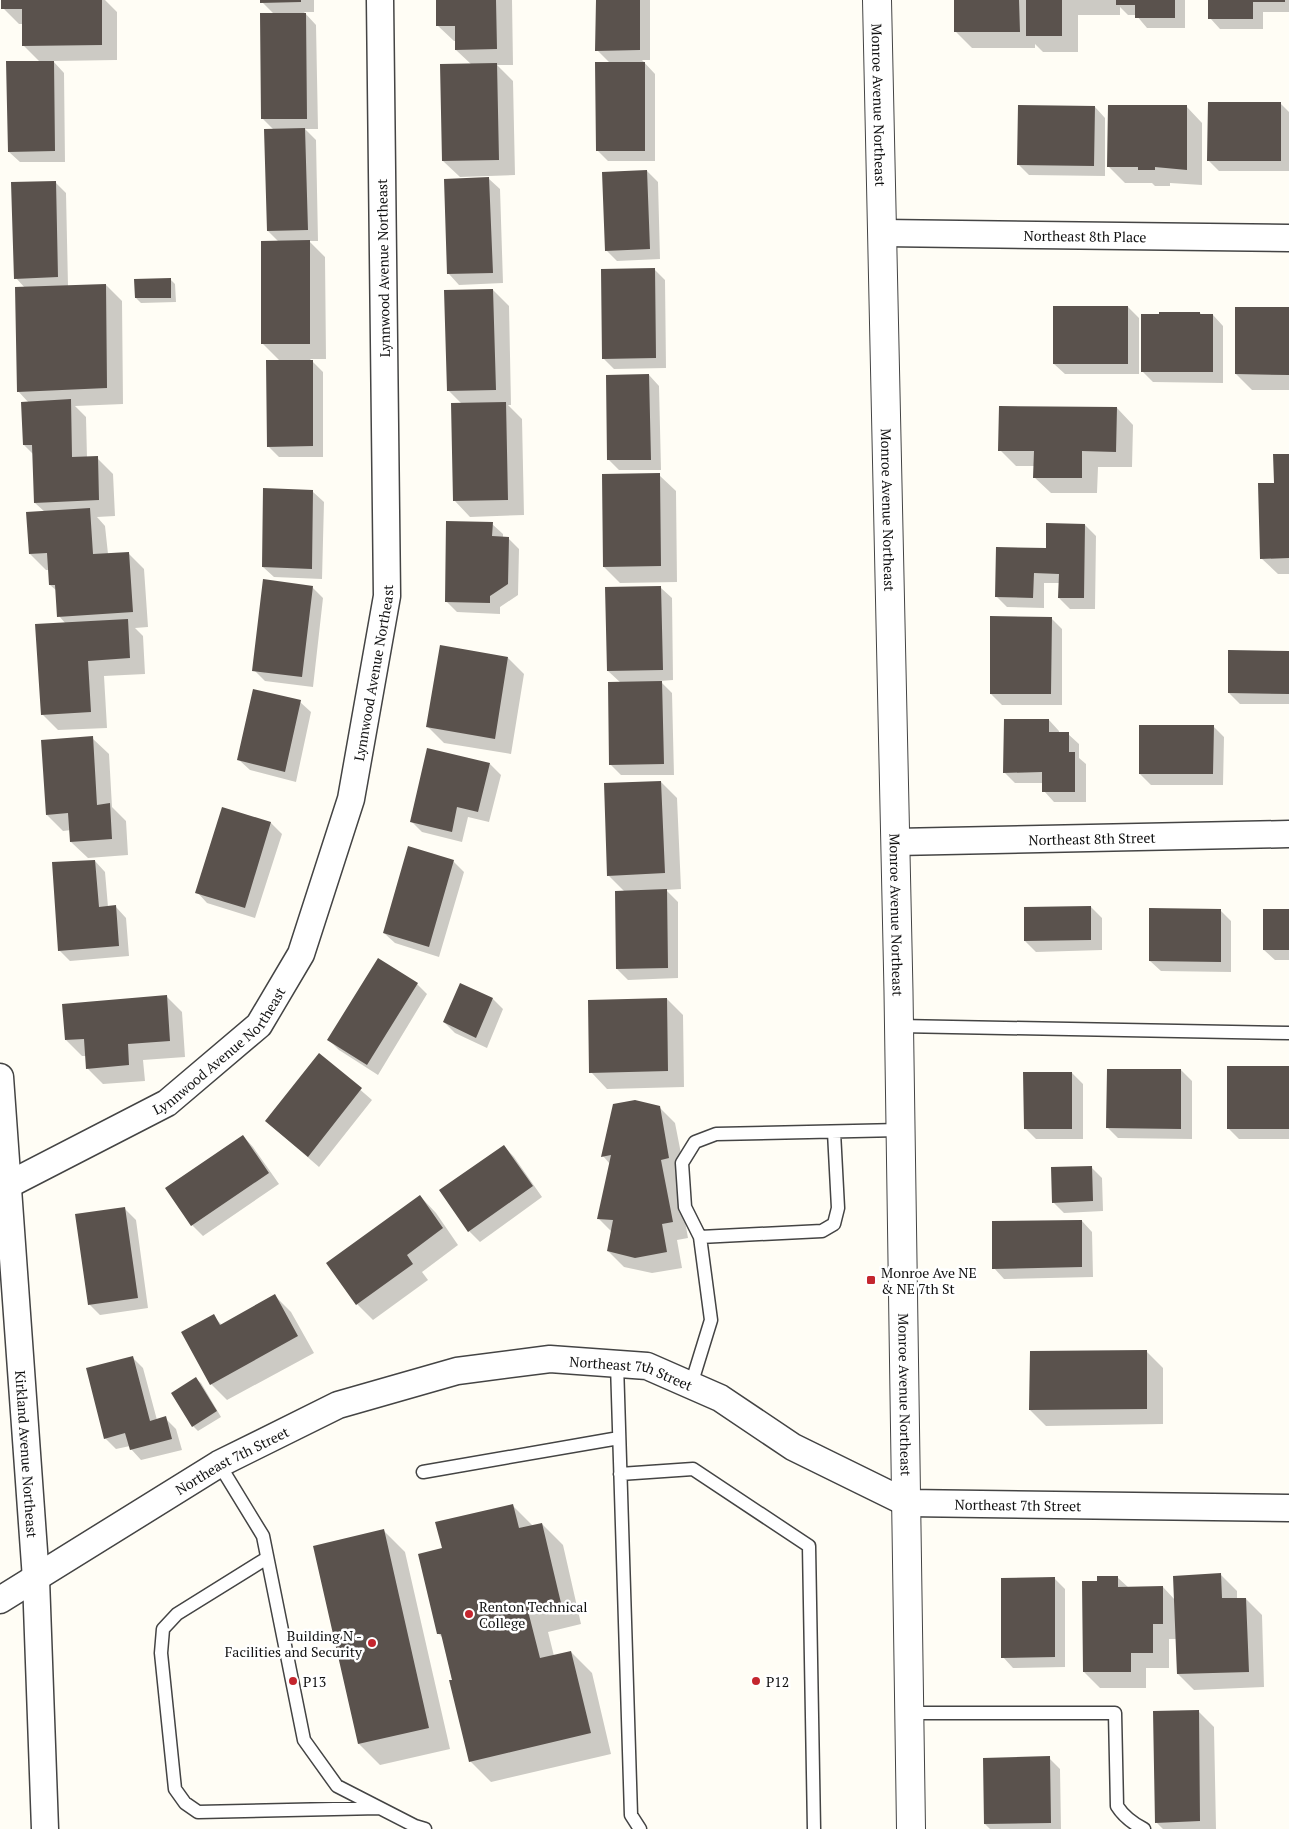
<svg xmlns="http://www.w3.org/2000/svg" width="1289" height="1829" viewBox="0 0 1289 1829" font-family="'PT Serif',serif">
	<style>
		.shadow { fill: #0003 }
		.building { fill: #5a524d }
		.lines { fill: none; stroke-linecap: round; stroke-linejoin: round }
		.service-casing { stroke: #444; stroke-width: 15 }
		.minor-casing { stroke: #444; stroke-width: 29 }
		.tertiary-casing { stroke: #444; stroke-width: 30 }
		.service { stroke: #fff; stroke-width: 12 }
		.minor { stroke: #fff; stroke-width: 26 }
		.tertiary { stroke: #fff; stroke-width: 28 }
		.poi-dot { fill: #c4262e; stroke: #fff; stroke-width: 2 }
		.labels { text-anchor: middle; dominant-baseline: central; stroke-width: 5; stroke-linejoin: round; paint-order: stroke }
		.street-label { font-size: 14px; fill: #111; stroke: #fff }
		.poi-label { font-size: 14px; fill: #111; stroke: #fff; text-anchor: start }
	</style>
	<rect width="100%" height="100%" fill="#fffdf5"/>
	<path class="shadow" d="M 3,0 L 105,0 L 117,12 L 117,60 L 53,61 L 64,73 L 65,162 L 20,162 L 9,152 L 40,62 L 23,45 L 23,24 L 19,24 L 3,8 Z
		M 261,0 L 314,0 L 314,12 L 304,12 L 316,25 L 318,129 L 305,129 L 316,140 L 318,241 L 309,241 L 325,257 L 326,359 L 310,359 L 323,372 L 323,457 L 279,457 L 268,446 L 281,362 L 262,343 L 279,242 L 268,231 L 274,130 L 262,118 L 274,14 L 262,2 Z
		M 437,0 L 512,0 L 513,65 L 497,65 L 513,81 L 515,175 L 460,177 L 443,161 L 472,65 L 456,50 L 456,41 L 454,41 L 437,25 Z
		M 597,0 L 650,0 L 650,60 L 642,60 L 655,74 L 655,161 L 608,161 L 597,150 L 610,63 L 597,50 Z
		M 956,0 L 1185,0 L 1185,28 L 1147,28 L 1136,15 L 1128,15 L 1120,7 L 1120,15 L 1078,15 L 1078,52 L 1043,52 L 1035,44 L 1035,48 L 972,48 L 956,32 Z
		M 1210,0 L 1289,0 L 1289,12 L 1263,12 L 1263,29 L 1220,29 L 1210,18 Z
		M 1281,104 L 1289,112 L 1289,171 L 1219,171 L 1208,160 Z
		M 1186,106 L 1202,123 L 1202,185 L 1170,183 L 1170,186 L 1155,186 L 1152,183 L 1125,183 L 1109,167 Z
		M 1095,107 L 1105,118 L 1105,176 L 1029,175 L 1018,164 Z
		M 647,171 L 658,182 L 660,259 L 617,261 L 606,250 Z
		M 489,179 L 500,189 L 503,283 L 459,285 L 449,274 Z
		M 55,182 L 66,193 L 68,286 L 106,285 L 122,301 L 123,404 L 75,406 L 86,417 L 87,458 L 97,458 L 113,474 L 115,516 L 97,517 L 105,526 L 108,554 L 128,553 L 144,569 L 148,627 L 135,628 L 143,636 L 145,674 L 104,676 L 107,728 L 58,730 L 42,714 L 66,624 L 59,616 L 57,591 L 50,585 L 50,570 L 46,570 L 30,554 L 45,512 L 35,503 L 33,454 L 24,445 L 29,403 L 18,391 L 25,288 L 16,278 Z
		M 654,269 L 665,280 L 666,368 L 614,369 L 603,358 Z
		M 170,279 L 175,284 L 176,302 L 141,303 L 136,298 Z
		M 493,290 L 509,306 L 511,405 L 508,405 L 522,419 L 524,515 L 470,517 L 454,500 L 462,404 L 448,390 Z
		M 1128,307 L 1139,318 L 1139,374 L 1065,374 L 1054,364 Z
		M 1289,309 L 1289,390 L 1252,390 L 1236,374 Z
		M 1200,313 L 1202,315 L 1213,315 L 1223,326 L 1223,383 L 1153,382 L 1142,371 Z
		M 649,375 L 659,386 L 661,470 L 619,470 L 609,460 Z
		M 1117,408 L 1133,425 L 1132,467 L 1098,467 L 1097,493 L 1051,493 L 1034,477 L 1035,466 L 1016,466 L 1000,450 Z
		M 1289,455 L 1289,574 L 1278,574 L 1261,558 L 1275,484 Z
		M 659,475 L 676,491 L 677,582 L 620,583 L 604,567 Z
		M 313,492 L 324,502 L 322,579 L 274,577 L 263,567 Z
		M 492,524 L 503,534 L 503,538 L 508,538 L 519,549 L 518,595 L 500,607 L 500,614 L 457,612 L 446,601 Z
		M 1085,525 L 1096,536 L 1095,609 L 1070,609 L 1059,598 L 1059,583 L 1044,583 L 1044,608 L 1007,607 L 996,596 L 1047,550 Z
		M 312,587 L 323,598 L 313,687 L 265,681 L 254,670 Z
		M 661,588 L 672,598 L 673,680 L 660,681 L 672,693 L 674,775 L 621,775 L 610,764 L 621,683 L 608,671 Z
		M 1051,618 L 1062,629 L 1062,705 L 1002,705 L 991,694 Z
		M 1289,652 L 1289,704 L 1240,704 L 1229,693 Z
		M 508,658 L 524,674 L 511,754 L 444,743 L 428,727 Z
		M 300,702 L 311,712 L 296,782 L 250,770 L 239,760 Z
		M 1049,720 L 1059,731 L 1059,734 L 1068,734 L 1079,744 L 1079,758 L 1086,764 L 1086,802 L 1054,802 L 1044,791 L 1044,783 L 1015,783 L 1004,772 Z
		M 1213,726 L 1224,737 L 1223,785 L 1151,785 L 1140,774 Z
		M 92,738 L 109,754 L 112,807 L 126,821 L 128,855 L 88,858 L 71,842 L 71,830 L 63,831 L 47,815 Z
		M 490,764 L 501,775 L 489,822 L 468,817 L 462,842 L 422,832 L 411,821 Z
		M 661,782 L 677,798 L 681,889 L 666,890 L 678,902 L 678,978 L 628,980 L 617,969 L 625,892 L 608,875 Z
		M 223,808 L 271,823 L 282,834 L 255,918 L 207,903 L 197,892 Z
		M 95,861 L 105,872 L 108,907 L 116,907 L 126,918 L 129,956 L 70,961 L 59,950 Z
		M 453,861 L 464,872 L 439,957 L 395,943 L 384,933 Z
		M 1091,907 L 1102,918 L 1102,950 L 1036,952 L 1025,941 Z
		M 1220,910 L 1231,921 L 1231,972 L 1161,971 L 1150,961 Z
		M 1289,910 L 1289,960 L 1275,960 L 1264,950 Z
		M 417,984 L 427,994 L 378,1075 L 339,1050 L 329,1040 Z
		M 166,996 L 182,1012 L 185,1057 L 143,1060 L 145,1081 L 103,1084 L 87,1068 L 86,1056 L 82,1056 L 66,1040 Z
		M 493,999 L 503,1009 L 487,1048 L 455,1033 L 444,1022 Z
		M 667,999 L 683,1015 L 684,1087 L 607,1089 L 591,1072 Z
		M 319,1054 L 372,1100 L 319,1167 L 266,1121 Z
		M 1289,1068 L 1289,1139 L 1239,1139 L 1228,1128 Z
		M 1181,1070 L 1192,1081 L 1192,1139 L 1118,1138 L 1107,1127 Z
		M 1072,1073 L 1083,1084 L 1083,1139 L 1036,1139 L 1025,1128 Z
		M 659,1107 L 675,1123 L 685,1174 L 677,1175 L 688,1238 L 677,1240 L 682,1268 L 652,1273 L 624,1267 L 608,1251 L 612,1232 L 599,1219 L 610,1164 L 603,1156 Z
		M 243,1136 L 253,1147 L 279,1184 L 203,1236 L 192,1225 L 167,1188 Z
		M 504,1146 L 514,1157 L 542,1197 L 480,1242 L 469,1231 Z
		M 1091,1167 L 1102,1178 L 1103,1211 L 1064,1213 L 1053,1202 Z
		M 420,1196 L 436,1213 L 458,1245 L 422,1272 L 428,1280 L 373,1320 L 357,1304 L 328,1263 Z
		M 125,1209 L 136,1220 L 148,1308 L 100,1315 L 89,1304 Z
		M 1082,1221 L 1092,1232 L 1093,1277 L 1004,1279 L 994,1268 Z
		M 275,1296 L 291,1312 L 314,1353 L 227,1400 L 211,1384 L 213,1316 L 222,1325 Z
		M 1147,1352 L 1163,1368 L 1163,1424 L 1046,1426 L 1030,1410 Z
		M 132,1357 L 143,1368 L 157,1420 L 165,1418 L 176,1429 L 182,1450 L 141,1460 L 131,1449 L 130,1446 L 116,1449 L 105,1438 Z
		M 195,1378 L 201,1383 L 221,1417 L 198,1431 L 193,1426 Z
		M 512,1505 L 533,1526 L 542,1524 L 563,1545 L 581,1624 L 548,1632 L 554,1656 L 571,1652 L 592,1673 L 611,1754 L 491,1782 L 470,1761 L 443,1638 L 438,1633 L 443,1548 Z
		M 384,1531 L 405,1552 L 450,1749 L 380,1765 L 359,1744 Z
		M 1221,1575 L 1237,1591 L 1237,1599 L 1246,1599 L 1262,1615 L 1264,1687 L 1194,1690 L 1178,1674 L 1177,1639 L 1169,1639 L 1169,1668 L 1146,1668 L 1146,1688 L 1100,1688 L 1084,1672 L 1098,1582 L 1117,1577 L 1129,1588 L 1163,1587 L 1175,1600 Z
		M 1054,1578 L 1065,1589 L 1065,1667 L 1013,1668 L 1003,1657 Z
		M 1198,1711 L 1214,1727 L 1216,1829 L 1163,1829 L 1156,1822 Z
		M 1049,1758 L 1060,1769 L 1061,1829 L 990,1829 L 985,1824 Z"/>
	<path class="building" d="M 1,0 L 102,0 L 102,45 L 22,46 L 22,9 L 1,9 Z
		M 260,0 L 301,0 L 301,2 L 260,3 Z
		M 436,0 L 496,0 L 497,49 L 455,50 L 455,26 L 436,26 Z
		M 596,0 L 640,0 L 640,50 L 595,51 Z
		M 954,0 L 1019,0 L 1020,32 L 954,32 Z
		M 1026,0 L 1062,0 L 1062,36 L 1026,36 Z
		M 1116,0 L 1175,0 L 1175,18 L 1135,18 L 1135,5 L 1116,5 Z
		M 1208,0 L 1285,0 L 1285,2 L 1253,2 L 1253,19 L 1208,19 Z
		M 260,13 L 306,13 L 307,119 L 261,119 Z
		M 6,61 L 54,61 L 55,151 L 8,152 Z
		M 595,62 L 645,62 L 645,151 L 596,151 Z
		M 497,63 L 499,160 L 442,161 L 440,64 Z
		M 1208,102 L 1281,102 L 1281,161 L 1207,161 Z
		M 1018,105 L 1095,106 L 1094,166 L 1017,165 Z
		M 1108,105 L 1187,105 L 1187,170 L 1155,167 L 1155,170 L 1138,170 L 1138,167 L 1107,167 Z
		M 305,128 L 308,230 L 267,231 L 264,129 Z
		M 647,170 L 650,249 L 605,251 L 602,172 Z
		M 489,177 L 493,273 L 447,274 L 444,179 Z
		M 56,181 L 58,277 L 14,279 L 11,182 Z
		M 310,240 L 310,344 L 261,344 L 261,241 Z
		M 655,268 L 656,358 L 602,359 L 601,269 Z
		M 171,278 L 171,298 L 135,298 L 134,279 Z
		M 106,284 L 107,388 L 17,392 L 15,287 Z
		M 493,289 L 496,390 L 447,391 L 444,290 Z
		M 1053,306 L 1128,306 L 1128,364 L 1053,364 Z
		M 1235,307 L 1289,307 L 1289,375 L 1235,374 Z
		M 1159,312 L 1200,312 L 1200,314 L 1213,314 L 1213,372 L 1141,372 L 1141,314 L 1159,314 Z
		M 266,360 L 313,360 L 313,446 L 267,447 Z
		M 649,374 L 651,460 L 607,460 L 606,375 Z
		M 71,399 L 72,457 L 98,456 L 99,500 L 34,503 L 32,445 L 23,445 L 21,402 Z
		M 506,402 L 508,500 L 453,501 L 451,403 Z
		M 999,406 L 1117,407 L 1116,452 L 1082,451 L 1082,478 L 1033,478 L 1034,451 L 998,451 Z
		M 1273,454 L 1289,454 L 1289,558 L 1260,559 L 1258,483 L 1274,483 Z
		M 660,473 L 661,566 L 603,567 L 602,474 Z
		M 263,488 L 313,490 L 312,569 L 262,567 Z
		M 90,508 L 93,554 L 129,552 L 133,612 L 57,617 L 55,585 L 49,585 L 47,553 L 29,554 L 26,512 Z
		M 446,521 L 493,522 L 492,536 L 509,537 L 508,584 L 490,596 L 490,603 L 445,602 Z
		M 1046,523 L 1085,524 L 1084,598 L 1058,598 L 1059,574 L 1034,573 L 1033,598 L 995,597 L 996,547 L 1046,548 Z
		M 263,579 L 313,586 L 302,677 L 252,671 Z
		M 661,586 L 663,670 L 607,671 L 605,587 Z
		M 990,616 L 1052,617 L 1051,694 L 990,694 Z
		M 128,619 L 130,658 L 88,661 L 91,712 L 41,715 L 35,624 Z
		M 440,645 L 508,657 L 495,739 L 426,727 Z
		M 1228,650 L 1289,651 L 1289,694 L 1228,693 Z
		M 662,681 L 664,764 L 609,765 L 608,682 Z
		M 253,689 L 301,700 L 285,772 L 237,760 Z
		M 1004,719 L 1049,719 L 1049,732 L 1069,732 L 1069,752 L 1075,752 L 1075,792 L 1042,792 L 1042,772 L 1003,773 Z
		M 1139,725 L 1214,725 L 1213,774 L 1139,774 Z
		M 93,736 L 97,805 L 110,803 L 112,839 L 70,842 L 68,813 L 46,815 L 41,740 Z
		M 427,748 L 490,763 L 478,812 L 457,807 L 452,832 L 410,822 Z
		M 661,781 L 665,873 L 607,876 L 604,783 Z
		M 222,807 L 271,822 L 245,908 L 195,893 Z
		M 408,846 L 454,860 L 429,947 L 383,933 Z
		M 95,860 L 99,907 L 116,905 L 119,946 L 58,951 L 52,862 Z
		M 667,889 L 668,968 L 616,969 L 615,891 Z
		M 1091,906 L 1091,940 L 1024,941 L 1024,907 Z
		M 1149,908 L 1221,909 L 1221,962 L 1149,961 Z
		M 1263,909 L 1289,909 L 1289,950 L 1263,950 Z
		M 378,958 L 418,983 L 367,1065 L 327,1040 Z
		M 460,983 L 493,998 L 476,1038 L 443,1022 Z
		M 167,995 L 170,1041 L 128,1044 L 129,1065 L 86,1069 L 84,1039 L 65,1040 L 62,1004 Z
		M 667,998 L 668,1071 L 589,1073 L 588,1000 Z
		M 319,1053 L 362,1088 L 308,1157 L 265,1121 Z
		M 1227,1066 L 1289,1066 L 1289,1129 L 1227,1129 Z
		M 1107,1069 L 1181,1069 L 1181,1129 L 1106,1128 Z
		M 1023,1072 L 1072,1072 L 1072,1129 L 1024,1129 Z
		M 635,1100 L 660,1106 L 669,1158 L 661,1160 L 673,1222 L 662,1224 L 667,1252 L 635,1258 L 607,1251 L 613,1220 L 597,1219 L 611,1155 L 601,1157 L 613,1104 Z
		M 243,1135 L 269,1173 L 191,1226 L 165,1188 Z
		M 504,1145 L 533,1186 L 468,1232 L 439,1190 Z
		M 1092,1166 L 1093,1201 L 1052,1203 L 1051,1167 Z
		M 420,1195 L 443,1228 L 407,1255 L 413,1264 L 356,1305 L 326,1263 Z
		M 125,1207 L 138,1298 L 88,1305 L 75,1214 Z
		M 1082,1220 L 1082,1267 L 992,1269 L 992,1221 Z
		M 275,1294 L 298,1336 L 210,1385 L 181,1332 L 214,1314 L 220,1325 Z
		M 1147,1350 L 1147,1409 L 1029,1410 L 1030,1351 Z
		M 133,1356 L 150,1421 L 166,1416 L 172,1439 L 130,1450 L 125,1433 L 104,1439 L 86,1368 Z
		M 196,1377 L 217,1411 L 192,1427 L 171,1393 Z
		M 513,1504 L 519,1528 L 542,1523 L 561,1603 L 528,1611 L 540,1658 L 571,1651 L 591,1733 L 469,1762 L 449,1680 L 452,1680 L 441,1634 L 437,1634 L 418,1554 L 442,1548 L 435,1522 Z
		M 384,1529 L 429,1728 L 358,1744 L 313,1546 Z
		M 1221,1573 L 1222,1598 L 1246,1598 L 1249,1672 L 1177,1674 L 1173,1576 Z
		M 1097,1576 L 1118,1576 L 1118,1587 L 1163,1586 L 1163,1624 L 1153,1624 L 1153,1653 L 1131,1653 L 1131,1672 L 1083,1672 L 1082,1581 L 1097,1581 Z
		M 1055,1577 L 1055,1657 L 1001,1658 L 1001,1578 Z
		M 1199,1710 L 1200,1821 L 1155,1823 L 1153,1711 Z
		M 1050,1756 L 1051,1823 L 984,1824 L 983,1758 Z"/>
	<g class="lines">
		<g class="service-casing">
			<path id="service" d="M 899,1026 L 1289,1033
				M 834,1132 L 838,1208 L 834,1224 L 822,1231 L 700,1237 L 685,1207 L 682,1163 L 695,1142 L 716,1134 L 900,1130
				M 617,1364 L 631,1815 L 640,1829
				M 691,1385 L 711,1320 L 700,1237
				M 219,1464 L 263,1536 L 304,1740 L 337,1786 L 415,1826 L 425,1829
				M 423,1472 L 619,1438
				M 620,1474 L 693,1469 L 809,1546 L 814,1829
				M 267,1558 L 177,1614 L 163,1629 L 161,1653 L 175,1789 L 185,1803 L 198,1812 L 379,1808
				M 909,1713 L 1115,1713 L 1117,1806 C 1124,1817 1132,1823 1144,1829"/>
		</g>
		<g class="minor-casing">
			<g id="minor">
				<path id="s1" d="M 883,233 L 1289,238"/>
				<path id="s2" d="M 896,842 L 1289,834"/>
				<path id="s3" d="M 0,1077 L 36,1579 L 45,1829"/>
				<path id="s4" d="M 0,1189 L 167,1103 L 259,1025 L 301,954 L 351,799 L 387,596 L 380,0"/>
				<path id="s5" d="M 0,1600 L 219,1464 L 338,1405 L 457,1371 L 550,1359 L 647,1366 L 720,1398 L 793,1447 L 907,1503 L 1289,1508"/>
			</g>
		</g>
		<g class="tertiary-casing">
			<g id="tertiary">
				<path id="s6" d="M 877,0 C 891,610 905,1219 911,1829"/>
			</g>
		</g>
		<use href="#service" class="service"/>
		<use href="#minor" class="minor"/>
		<use href="#tertiary" class="tertiary"/>
	</g>
	<g class="poi-dot">
		<rect x="866" y="1275" width="10" height="10" rx="2.5"/>
		<circle cx="469" cy="1614" r="5"/>
		<circle cx="372" cy="1643" r="5"/>
		<circle cx="293" cy="1681" r="5"/>
		<circle cx="756" cy="1681" r="5"/>
	</g>
	<g class="labels">
		<g class="street-label">
			<text stroke="none"><textPath href="#s6" startOffset="105">Monroe Avenue Northeast</textPath></text>
			<text stroke="none"><textPath href="#s1" startOffset="202">Northeast 8th Place</textPath></text>
			<text transform="translate(383 268) rotate(-91)">Lynnwood Avenue Northeast</text>
			<text stroke="none"><textPath href="#s6" startOffset="510">Monroe Avenue Northeast</textPath></text>
			<text stroke="none"><textPath href="#s4" startOffset="682">Lynnwood Avenue Northeast</textPath></text>
			<text stroke="none"><textPath href="#s2" startOffset="196">Northeast 8th Street</textPath></text>
			<text stroke="none"><textPath href="#s6" startOffset="915">Monroe Avenue Northeast</textPath></text>
			<text stroke="none"><textPath href="#s4" startOffset="262">Lynnwood Avenue Northeast</textPath></text>
			<text stroke="none"><textPath href="#s5" startOffset="691">Northeast 7th Street</textPath></text>
			<text stroke="none"><textPath href="#s6" startOffset="1395">Monroe Avenue Northeast</textPath></text>
			<text stroke="none"><textPath href="#s3" startOffset="378">Kirkland Avenue Northeast</textPath></text>
			<text stroke="none"><textPath href="#s5" startOffset="271">Northeast 7th Street</textPath></text>
			<text stroke="none"><textPath href="#s5" startOffset="1111">Northeast 7th Street</textPath></text>
		</g>
		<g class="poi-label">
			<text x="881" y="1272">Monroe Ave NE<tspan x="881" dy="16">&amp; NE 7th St</tspan></text>
			<text x="479" y="1606">Renton Technical<tspan x="479" dy="16">College</tspan></text>
			<text x="362" y="1635" text-anchor="end">Building N -<tspan x="362" dy="16">Facilities and Security</tspan></text>
			<text x="303" y="1681">P13</text>
			<text x="766" y="1681">P12</text>
		</g>
	</g>
</svg>
